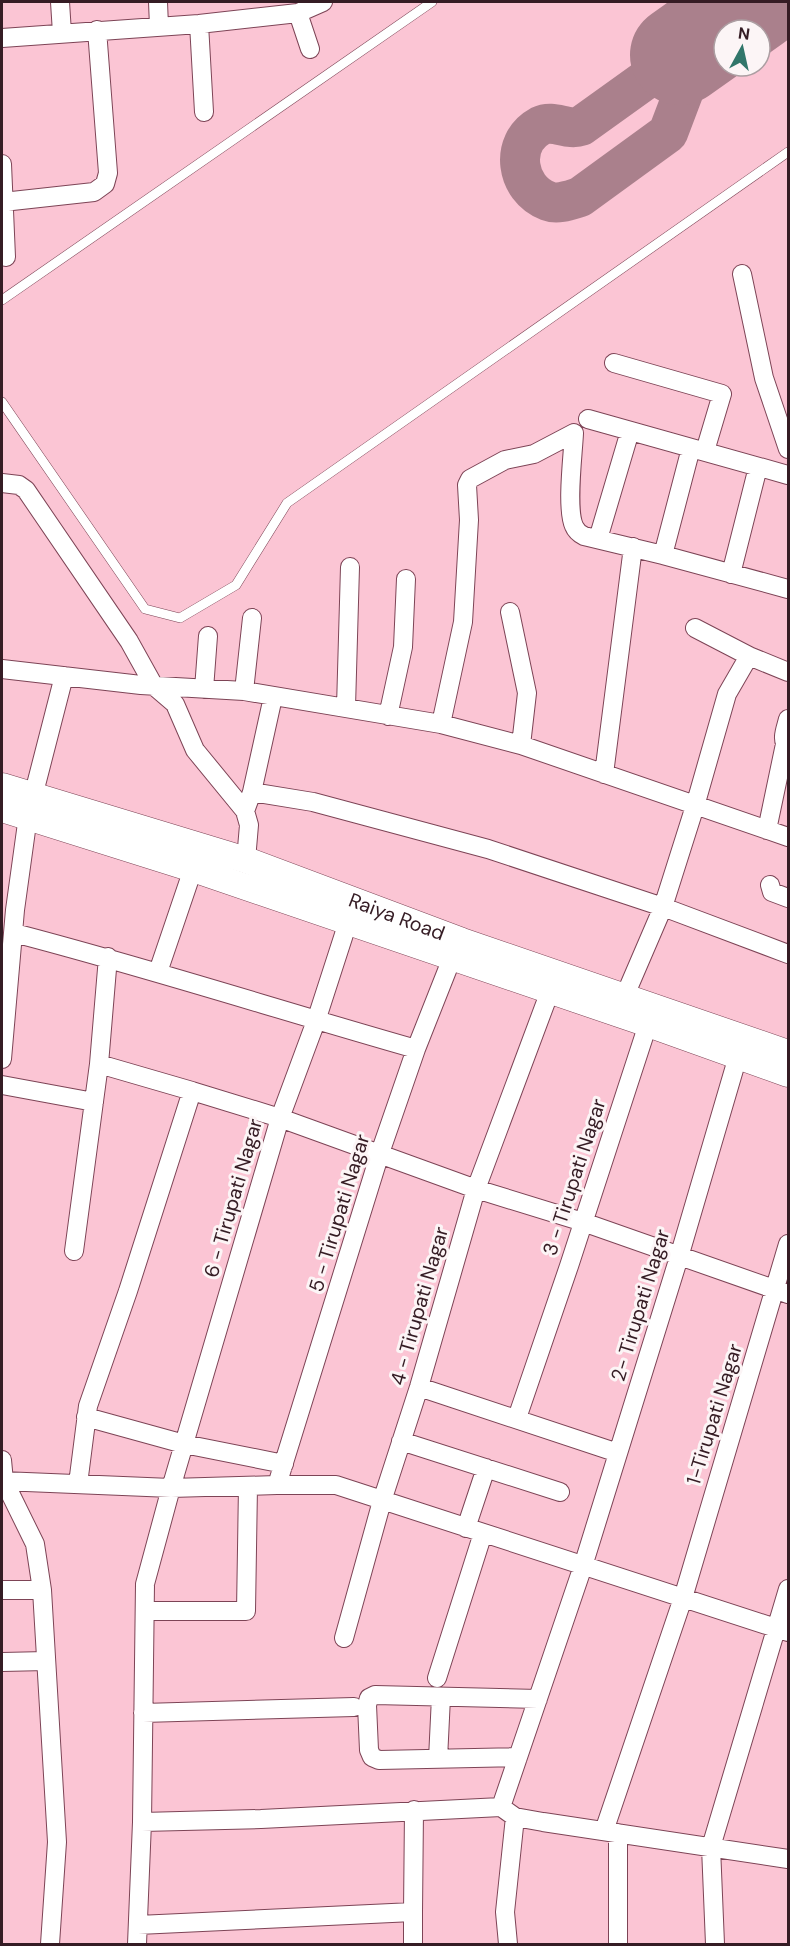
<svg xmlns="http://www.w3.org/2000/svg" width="790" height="1946" viewBox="0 0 790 1946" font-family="'DM Sans',sans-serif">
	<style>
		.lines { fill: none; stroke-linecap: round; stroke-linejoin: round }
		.taxiway { stroke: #aa808c; stroke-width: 40 }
		.runway { stroke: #aa808c; stroke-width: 100 }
		.lane-casing { stroke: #7d4456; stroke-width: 10 }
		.street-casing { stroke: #7d4456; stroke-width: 20 }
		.secondary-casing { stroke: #7d4456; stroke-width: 27 }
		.lane { stroke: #fff; stroke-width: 9 }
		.street { stroke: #fff; stroke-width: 18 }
		.secondary { stroke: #fff; stroke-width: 26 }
		.labels { text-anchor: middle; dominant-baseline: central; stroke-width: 6; stroke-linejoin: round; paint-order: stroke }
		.street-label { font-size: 20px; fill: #351c24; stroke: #fcf5f6 }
	</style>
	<rect width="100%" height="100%" fill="#fbc5d4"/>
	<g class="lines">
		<path class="taxiway" d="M 680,55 L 581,126 C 567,131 554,119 540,126 C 509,143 516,189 548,201 C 558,205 570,200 580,197 L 668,133 L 704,38"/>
		<path class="runway" d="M 680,55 L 755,2"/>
		<g class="lane-casing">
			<path id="lane" d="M 2,300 L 432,2
				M 2,402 L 145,609 L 180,618 L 236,585 L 287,503 L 788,152"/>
		</g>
		<g class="street-casing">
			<path id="street" d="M 60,2 L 62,33
				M 158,2 L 159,26
				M 298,13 L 310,49
				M 199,24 L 204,112
				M 2,38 L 199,24 L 298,13 L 323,2
				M 2,164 L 6,257
				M 3,202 L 94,192 L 105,184 L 108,173 L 97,30
				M 742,274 L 764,378 L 788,449
				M 614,363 L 722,394 L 705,451
				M 588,419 L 788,475
				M 2,483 L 19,485 L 26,490 L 129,641 L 154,686 L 175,704 L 195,750 L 245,811 L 249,825 L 246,860
				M 598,539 L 630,431
				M 663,555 L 788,589
				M 731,574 L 758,467
				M 510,612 L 527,693 L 521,745
				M 695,628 L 749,656
				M 2,669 L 141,685 L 244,691 L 441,724 L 521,745 L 788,837
				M 204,689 L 208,636
				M 244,691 L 252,618
				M 346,707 L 350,567
				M 388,716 L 403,647 L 406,579
				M 788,719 C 786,728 780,740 788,747
				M 441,724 L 463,622 L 469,520 L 467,485 L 470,479 L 505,460 L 534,454 L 574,433 C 573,455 566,508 574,526 C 576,531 580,534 584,536 L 663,555 L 691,448
				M 604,774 L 633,547
				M 252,792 L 273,697
				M 245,811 L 252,792 L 313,802 L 488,849 L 663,907 L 788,954
				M 767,830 L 785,744
				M 770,885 L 772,892 L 788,898
				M 348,922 L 316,1021 L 280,1118 L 171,1488 L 145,1584 L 142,1822 L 261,1819 L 501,1807 L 515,1817 L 543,1822 L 788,1859
				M 14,933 C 149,968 282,1011 416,1049
				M 108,957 L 99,1064 L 192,1091
				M 158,972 L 193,869
				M 620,1007 L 663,907 L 695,806 L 727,694 L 749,656 L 788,672
				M 2,1059 L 15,910 L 28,816 L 64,676
				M 2,1085 L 94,1102
				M 74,1251 L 99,1064
				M 419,1387 L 618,1453
				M 86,1417 L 184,1444 L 284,1464
				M 517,1418 L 569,1266 L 648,1024
				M 401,1441 L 560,1492
				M 2,1460 L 4,1481 L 35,1544 L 42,1590 L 57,1842 L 50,1944
				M 2,1481 L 171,1488 L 277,1485 L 336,1485 L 788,1632
				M 78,1484 L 88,1406 L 128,1291 L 192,1091 L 280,1118 L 476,1189 L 583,1222 L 788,1294
				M 277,1485 L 380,1153 L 416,1049 L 452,958
				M 466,1528 L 486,1468
				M 2,1590 L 42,1590
				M 145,1611 L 246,1611 L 248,1486
				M 344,1638 L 382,1501 L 419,1387 L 476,1189 L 550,991
				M 2,1662 L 46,1661
				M 437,1678 L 483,1533
				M 143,1713 L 354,1707
				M 518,1757 L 379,1760 L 372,1757 L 369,1750 L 367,1705 L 369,1698 L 375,1695 L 538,1699
				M 438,1759 L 441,1697
				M 501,1807 L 583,1566 L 679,1257 L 738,1056
				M 604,1831 L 683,1598 L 788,1244
				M 413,1912 L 414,1810
				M 138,1925 L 413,1912 L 413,1944
				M 137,1944 L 142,1822
				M 508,1944 L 505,1912 L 515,1817
				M 618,1944 L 618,1833
				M 715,1944 L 711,1847 L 788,1589"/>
		</g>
		<g class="secondary-casing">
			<g id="secondary">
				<path id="s1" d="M 2,786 L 246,860 L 462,941 L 788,1053"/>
				<path d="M 2,809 L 193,869 L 648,1024 L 788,1074"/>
			</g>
		</g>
		<use href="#lane" class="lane"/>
		<use href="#street" class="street"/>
		<use href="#secondary" class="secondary"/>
	</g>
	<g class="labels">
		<g class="street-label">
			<text stroke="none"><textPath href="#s1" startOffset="416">Raiya Road</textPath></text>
			<text transform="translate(574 1177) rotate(-72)">3 - Tirupati Nagar</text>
			<text transform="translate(233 1198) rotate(-74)">6 - Tirupati Nagar</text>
			<text transform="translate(339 1213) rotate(-73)">5 - Tirupati Nagar</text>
			<text transform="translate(640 1305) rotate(-73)">2- Tirupati Nagar</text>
			<text transform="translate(419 1306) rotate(-74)">4 - Tirupati Nagar</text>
			<text transform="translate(714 1414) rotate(-73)">1-Tirupati Nagar</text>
		</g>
	</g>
	<rect width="790" height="1946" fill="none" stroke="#351c24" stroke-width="6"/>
	<g transform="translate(742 48) rotate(8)"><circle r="28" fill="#fcf5f6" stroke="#ac9ea2" stroke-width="1.5"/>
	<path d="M0-4.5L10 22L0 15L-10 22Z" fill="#31766a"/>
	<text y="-9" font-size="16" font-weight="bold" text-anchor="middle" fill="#351c24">N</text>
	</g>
</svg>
